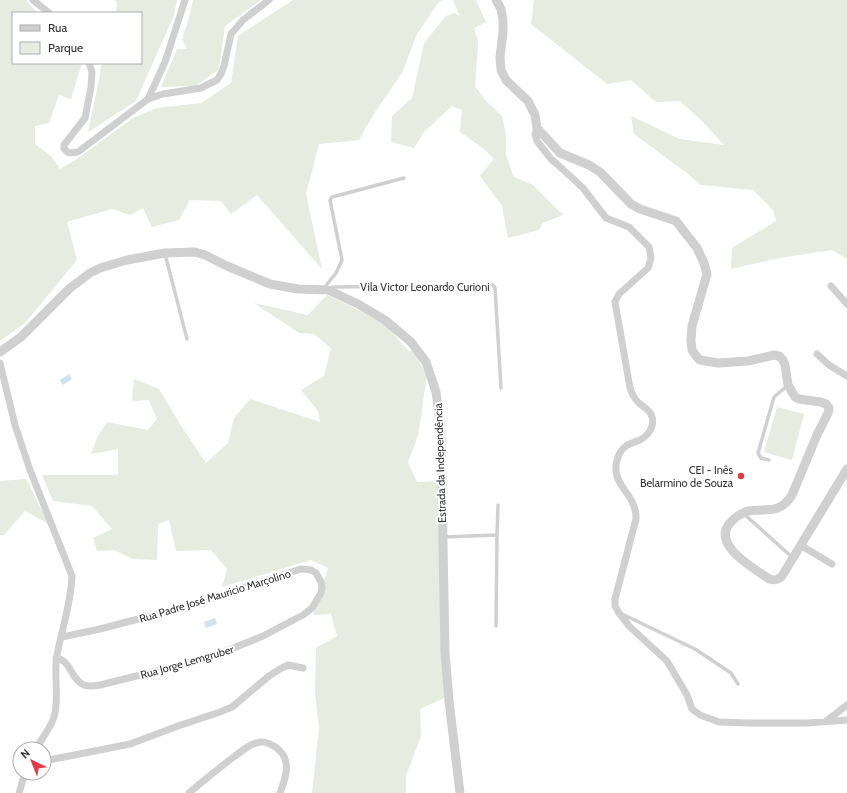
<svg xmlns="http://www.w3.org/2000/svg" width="847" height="793" viewBox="0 0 847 793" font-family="Cabin,sans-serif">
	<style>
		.green { fill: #e6ecdf }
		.water { fill: #cfe2ee }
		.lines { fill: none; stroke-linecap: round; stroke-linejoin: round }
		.service { stroke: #d0d0d0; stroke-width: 3.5 }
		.minor { stroke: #d0d0d0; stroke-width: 7 }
		.tertiary { stroke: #d0d0d0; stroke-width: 9 }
		.poi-dot { fill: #e63946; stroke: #fff; stroke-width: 1.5 }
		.labels { text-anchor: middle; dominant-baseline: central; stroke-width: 4; stroke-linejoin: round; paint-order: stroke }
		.street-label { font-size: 11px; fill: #333; stroke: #fff }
		.poi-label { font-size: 11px; fill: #333; stroke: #fff; text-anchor: end }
	</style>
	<rect width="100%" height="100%" fill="#fff"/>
	<path class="green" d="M 0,0 L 26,0 L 37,13 L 13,13 L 13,63 L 82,63 L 71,99 L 59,95 L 49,123 L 35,126 L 35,144 L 52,157 L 60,169 L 77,159 L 133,118 L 157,108 L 201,103 L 231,83 L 238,36 L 293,0 L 443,0 L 438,3 L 417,34 L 402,73 L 375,112 L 359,140 L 319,144 L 306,194 L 322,269 L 257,195 L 231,214 L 221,201 L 190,200 L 179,220 L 152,227 L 143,208 L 130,215 L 112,209 L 67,222 L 77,260 L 25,323 L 0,341 Z
		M 114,0 L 177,0 L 174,15 L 136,101 L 88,132 L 100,75 L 101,63 L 141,63 L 141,13 L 116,13 L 117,2 Z
		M 193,0 L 261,0 L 225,26 L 219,69 L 196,86 L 161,87 L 177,49 L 187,49 L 182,40 L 190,14 Z
		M 453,0 L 476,0 L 486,22 L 474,28 L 478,42 L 475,86 L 484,99 L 502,116 L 506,135 L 506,155 L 514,177 L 533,185 L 563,215 L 543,223 L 539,230 L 508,238 L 502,206 L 480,176 L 494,159 L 484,149 L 460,132 L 462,110 L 452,106 L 424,132 L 414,148 L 391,142 L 392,116 L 412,98 L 424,43 L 446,16 L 454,13 L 460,16 Z
		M 534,0 L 847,0 L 847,259 L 832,250 L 779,258 L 731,269 L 732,248 L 776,221 L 773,210 L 753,190 L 700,185 L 688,174 L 634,134 L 631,116 L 680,139 L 724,145 L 703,122 L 680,101 L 656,102 L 631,80 L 607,84 L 531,24 Z
		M 327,295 L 387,324 L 401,343 L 410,352 L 413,350 L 427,376 L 418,436 L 408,462 L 417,482 L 441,481 L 446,697 L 420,709 L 421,736 L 406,776 L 406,793 L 312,793 L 319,728 L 315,693 L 316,648 L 337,636 L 331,614 L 313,615 L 328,568 L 311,560 L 222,587 L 227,569 L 211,550 L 176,551 L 169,520 L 158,524 L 157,560 L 133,559 L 114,550 L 97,551 L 93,538 L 112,529 L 92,506 L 53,501 L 42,475 L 118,475 L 118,449 L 91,454 L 97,438 L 107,422 L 148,430 L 157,419 L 149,400 L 132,401 L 134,379 L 159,389 L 180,424 L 206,463 L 228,443 L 234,418 L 250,399 L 320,422 L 318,411 L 301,390 L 324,376 L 331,348 L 314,334 L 299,333 L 254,303 L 308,315 Z
		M 777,407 L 804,414 L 792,460 L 764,452 Z
		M 26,479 L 49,524 L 25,511 L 4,535 L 0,535 L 0,481 Z"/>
	<path class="water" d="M 69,374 L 72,379 L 63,385 L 60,380 Z
		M 215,618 L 217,624 L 206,628 L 204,622 Z"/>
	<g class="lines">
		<path class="service" d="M 165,254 L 187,339
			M 324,288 L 336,273 L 342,260 L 330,200 L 332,197 L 404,178
			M 329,290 L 333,287 L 493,285 L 495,288 L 501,388
			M 769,460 L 761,458 L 758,453 L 774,397 L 787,386
			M 744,514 L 793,558
			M 497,535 L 498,505
			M 444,537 L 497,535 L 496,626
			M 624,615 L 695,649 L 731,673 L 738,684"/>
		<path class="minor" d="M 33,0 L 49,13
			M 89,63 L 92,72 L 91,87 L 85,118 L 64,145 L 64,149 L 69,153 L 78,152 L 148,99 L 163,94 L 201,88 L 217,80 L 221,74 L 224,66 L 231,34 L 243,20 L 269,0
			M 148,99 L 165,62 L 185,0
			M 537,128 L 535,134 L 537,141 L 551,159 L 557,164 L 583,188 L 606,218 L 629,227 L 649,247 L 651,258 L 648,268 L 619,294 L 615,302 L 630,388 C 632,394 635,400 640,404 C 645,408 650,410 652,417 C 655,426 648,436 640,440 C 635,442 630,443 626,446 C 619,451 615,462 616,471 C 617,488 637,497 636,519 L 615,599 L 615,606 L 619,613 L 630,627 L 667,661 L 687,695 L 692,709 L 700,715 L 719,722 L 749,723 L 807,723 L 847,720
			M 831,286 L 847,304
			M 817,354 L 829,365 L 847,376
			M 0,363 L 15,425 L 30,470 L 72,576 C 71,603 62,629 57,655 C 53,675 60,697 54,717 C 50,729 42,738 36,749
			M 800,545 L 832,564
			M 56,658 C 71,660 71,680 84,685 C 89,687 95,686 100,685 L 209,658 L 263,636 L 303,615 L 312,608 L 321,593 L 322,587 L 321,582 L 316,573 L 311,570 L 301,569 L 184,607 L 100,629 L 62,637
			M 825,722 L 847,705
			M 44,761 L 130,744 L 178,726 L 220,712 L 232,707 L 269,676 L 280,669 L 288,665 L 303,668
			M 19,793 L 25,773
			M 189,793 C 204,780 219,768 235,756 C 241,752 248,745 256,743 C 264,740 275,745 281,752 C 291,763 285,780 280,793"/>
		<path class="tertiary" d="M 496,0 L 501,9 L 503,20 L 503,33 L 500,57 L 501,70 L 506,80 L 528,101 L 535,115 L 537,128 L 560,153 L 589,165 L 600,172 L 631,204 L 640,209 L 676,221 L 697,248 L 704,263 L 707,274 L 692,326 L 691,341 L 692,350 L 696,356 L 700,360 L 718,363 L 748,361 L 774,355 L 779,356 L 783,360 L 785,365 L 788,385 L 795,397 L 799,399 L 821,402 L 826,404 L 829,408 L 828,413 L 817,435 L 792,495 C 779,515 768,508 748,511 C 742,513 735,517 730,523 C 711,545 754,568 769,579 C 775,581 778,580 782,576 L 847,469
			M 0,352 L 21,337 L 70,288 L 90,273 L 100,268 L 127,260 L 165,253 L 195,252 L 205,255 L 227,266 L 270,284 L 298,289 L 328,290 L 358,304 L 385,320 L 411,342 L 426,362 L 436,392 L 441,431 L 445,652 L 449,701 L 460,793"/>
	</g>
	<circle class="poi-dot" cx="741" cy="476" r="4"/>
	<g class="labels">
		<g class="street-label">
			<text x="425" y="287">Vila Victor Leonardo Curioni</text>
			<text transform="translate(440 463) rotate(-92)">Estrada da Independência</text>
			<text transform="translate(215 596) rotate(-17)">Rua Padre José Mauricio Marçolino</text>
			<text transform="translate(187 662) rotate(-16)">Rua Jorge Lemgruber</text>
		</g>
		<g class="poi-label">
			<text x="733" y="470">CEI - Inês<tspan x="733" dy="13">Belarmino de Souza</tspan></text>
		</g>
	</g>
	<rect x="12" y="12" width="130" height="52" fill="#ffffff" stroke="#adadad"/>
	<rect x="20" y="25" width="20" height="6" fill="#d0d0d0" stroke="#adadad"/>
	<text x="48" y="32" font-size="12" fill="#333333">Rua</text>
	<rect x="20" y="42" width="20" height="12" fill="#e6ecdf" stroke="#adadad"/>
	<text x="48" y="52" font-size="12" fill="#333333">Parque</text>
	<g transform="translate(32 761) rotate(317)"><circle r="19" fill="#ffffff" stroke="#adadad"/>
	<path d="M0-3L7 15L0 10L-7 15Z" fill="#e63946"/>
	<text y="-6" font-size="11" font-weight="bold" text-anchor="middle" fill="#333333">N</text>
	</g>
</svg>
